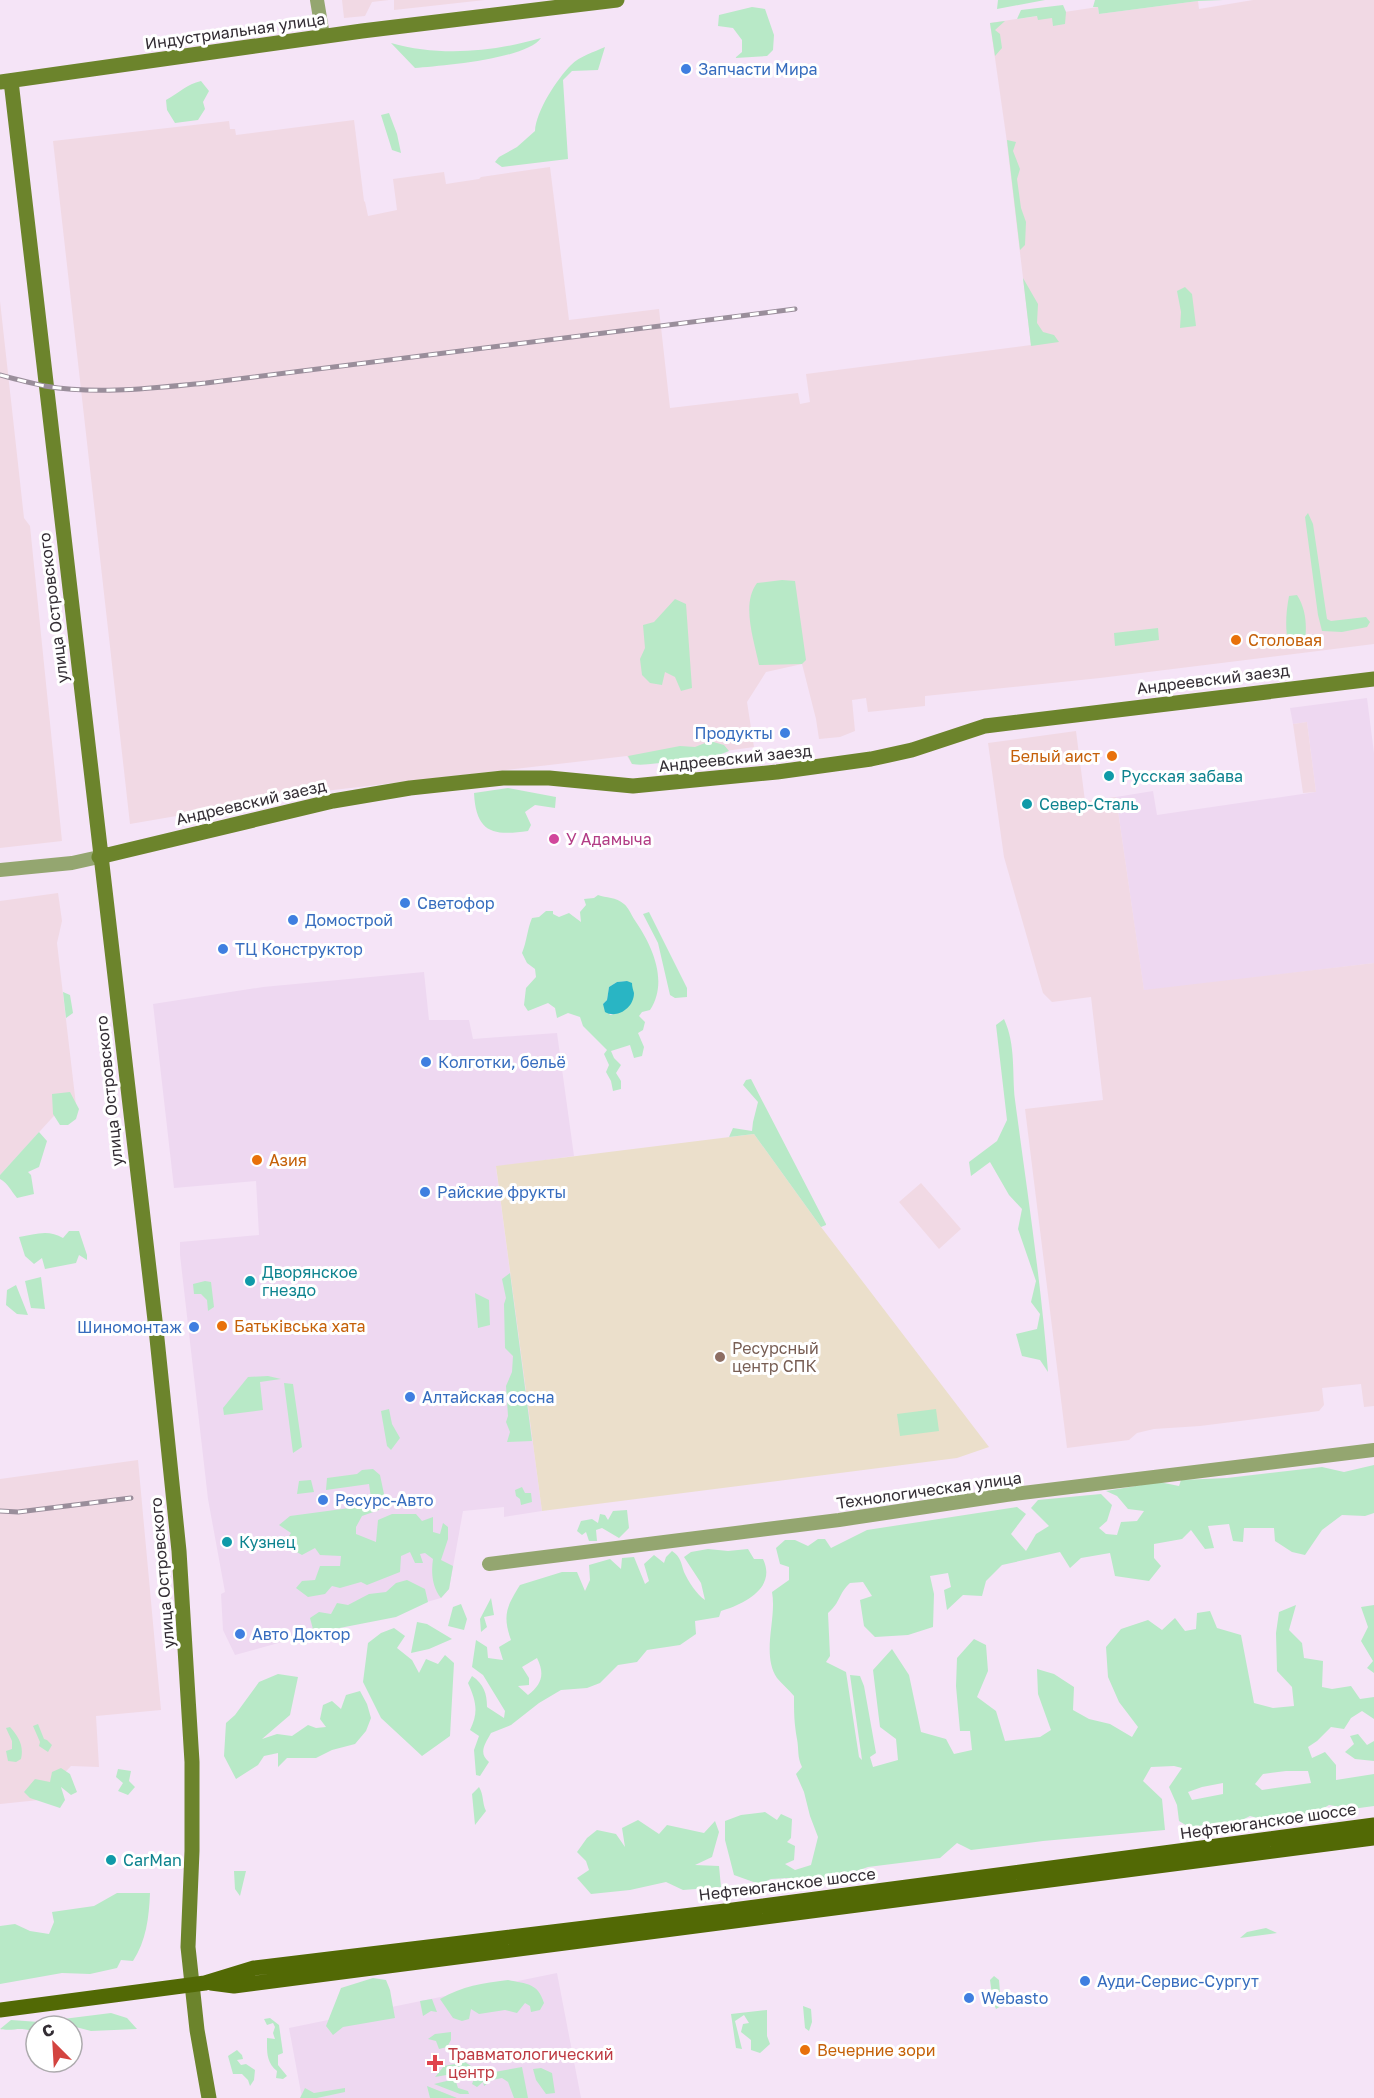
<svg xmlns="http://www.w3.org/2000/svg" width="1374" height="2098" viewBox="0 0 1374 2098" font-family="'Golos Text',sans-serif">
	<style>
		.built { fill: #eed8f1 }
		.industrial { fill: #f1d9e4 }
		.education { fill: #ebdfcb }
		.green { fill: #b8e9c7; fill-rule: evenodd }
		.water { fill: #29b5c4 }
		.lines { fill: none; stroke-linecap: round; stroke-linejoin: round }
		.street { stroke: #94a670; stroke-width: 14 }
		.secondary { stroke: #6c842c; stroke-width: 15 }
		.primary { stroke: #526905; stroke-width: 15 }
		.rail-casing { stroke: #9a8e9b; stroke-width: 5 }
		.rail { stroke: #fff; stroke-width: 3; stroke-dasharray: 9; stroke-linecap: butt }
		.shop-dot { fill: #3f7fe0; stroke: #fff; stroke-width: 2 }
		.food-dot { fill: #e8710a; stroke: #fff; stroke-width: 2 }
		.culture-dot { fill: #0f9aa8; stroke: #fff; stroke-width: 2 }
		.hotel-dot { fill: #d1479c; stroke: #fff; stroke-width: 2 }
		.education-dot { fill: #8d6e63; stroke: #fff; stroke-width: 2 }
		.health-dot { fill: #e0444e; stroke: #fff; stroke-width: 2 }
		.labels { text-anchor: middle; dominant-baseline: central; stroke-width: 6; stroke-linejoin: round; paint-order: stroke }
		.street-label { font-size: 16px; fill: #332d34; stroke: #fff }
		.shop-label { font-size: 16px; fill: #366cbe; stroke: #fff; text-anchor: start }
		.food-label { font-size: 16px; fill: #c56008; stroke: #fff; text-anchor: start }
		.culture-label { font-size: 16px; fill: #0d838f; stroke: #fff; text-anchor: start }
		.hotel-label { font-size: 16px; fill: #b23c85; stroke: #fff; text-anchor: start }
		.education-label { font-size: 16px; fill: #785e54; stroke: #fff; text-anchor: start }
		.health-label { font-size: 16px; fill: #be3a42; stroke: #fff; text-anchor: start }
	</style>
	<rect width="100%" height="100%" fill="#f5e4f7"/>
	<path class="built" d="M 1367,698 L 1374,753 L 1374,963 L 1144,991 L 1116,797 L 1153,791 L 1157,815 L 1316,792 L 1307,722 L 1293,724 L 1290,708 Z
		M 424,972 L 429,1020 L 469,1020 L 473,1039 L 557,1033 L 574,1156 L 496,1167 L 542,1511 L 504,1517 L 504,1507 L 463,1511 L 449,1589 L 441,1598 L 235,1655 L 223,1630 L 221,1594 L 225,1592 L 208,1499 L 180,1255 L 180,1242 L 259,1235 L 256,1181 L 174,1188 L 153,1004 L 263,987 Z
		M 557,1973 L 581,2098 L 302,2098 L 289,2028 Z"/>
	<path class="industrial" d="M 342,0 L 389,0 L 372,2 L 365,16 L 344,18 Z
		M 394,0 L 485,0 L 394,10 Z
		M 1253,0 L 1374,0 L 1374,644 L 1100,678 L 925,696 L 925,706 L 868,712 L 866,698 L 852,700 L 855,731 L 840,737 L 819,739 L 816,719 L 802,664 L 766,672 L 747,702 L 754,747 L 632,764 L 627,756 L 316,792 L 130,824 L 53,141 L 229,121 L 230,129 L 235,129 L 236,135 L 354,120 L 364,201 L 365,202 L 368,216 L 397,210 L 393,179 L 444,172 L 446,184 L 479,179 L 481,177 L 550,167 L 569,320 L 659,309 L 670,408 L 798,393 L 800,404 L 810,402 L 806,374 L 1031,345 L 1006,135 L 990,23 L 1098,7 L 1099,14 L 1198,1 L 1199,9 Z
		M 0,301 L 24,518 L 30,526 L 62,841 L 0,848 Z
		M 1307,722 L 1316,792 L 1303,793 L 1293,724 Z
		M 1076,731 L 1085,801 L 1116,797 L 1144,990 L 1374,963 L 1374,1406 L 1364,1407 L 1361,1384 L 1322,1388 L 1324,1405 L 1319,1411 L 1200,1426 L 1154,1429 L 1137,1433 L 1129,1440 L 1067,1448 L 1025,1109 L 1103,1100 L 1091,997 L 1052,1002 L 1043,993 L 1004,857 L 988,743 Z
		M 58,893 L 62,921 L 57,943 L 76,1105 L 62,1107 L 0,1175 L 0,901 Z
		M 921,1183 L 961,1229 L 939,1249 L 899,1202 Z
		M 138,1460 L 161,1710 L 96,1716 L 99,1767 L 71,1766 L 39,1800 L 0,1804 L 0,1479 Z"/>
	<path class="education" d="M 754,1134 L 821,1227 L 989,1447 L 957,1458 L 542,1511 L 496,1166 Z"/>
	<path class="green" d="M 998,0 L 1045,0 L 997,9 Z
		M 1095,0 L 1223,0 L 1198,1 L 1099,14 L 1098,7 L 1093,7 Z
		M 1063,5 L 1066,12 L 1065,24 L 1053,26 L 1052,18 L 1038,20 L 1037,16 L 1017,19 L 1021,10 Z
		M 752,7 L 765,9 L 774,35 L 773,50 L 767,56 L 735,58 L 742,52 L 742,40 L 733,28 L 718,26 L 719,15 Z
		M 1005,21 L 995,30 L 1000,34 L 1002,48 L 995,56 L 990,23 Z
		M 541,38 C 527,59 441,66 415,68 L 391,43 C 440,57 493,52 541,38 Z
		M 605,47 L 598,70 L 572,71 L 563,80 L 568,159 L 502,167 L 495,162 L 499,157 L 517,147 L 535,131 C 536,111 557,79 571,65 C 580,56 594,52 605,47 Z
		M 201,81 L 209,91 L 203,102 L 205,109 L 198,120 L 175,123 L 167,110 L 166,100 C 179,93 187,84 201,81 Z
		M 389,113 L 397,134 L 401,153 L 392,150 L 381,115 Z
		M 1007,140 L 1016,142 L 1013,151 L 1020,169 L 1017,179 L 1021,208 L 1026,222 L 1025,245 L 1020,250 Z
		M 1023,278 L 1038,304 L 1037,323 L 1043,332 L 1054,335 L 1059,342 L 1031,346 Z
		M 1185,287 L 1192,294 L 1196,326 L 1180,328 L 1181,312 L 1177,291 Z
		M 1308,513 L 1313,524 L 1327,619 L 1331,621 L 1366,617 L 1370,622 L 1367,627 L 1342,632 L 1322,631 L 1318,615 L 1305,517 Z
		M 782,580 L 795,581 L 806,660 L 802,664 L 759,665 C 754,640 741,604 757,583 Z
		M 1297,595 C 1306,609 1307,625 1305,642 L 1295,644 L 1288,642 C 1285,627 1286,612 1289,596 Z
		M 675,599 L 686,604 L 692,688 L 681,691 L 675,677 L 665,672 L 662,685 L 650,683 L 642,675 L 640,659 L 645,648 L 643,625 L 654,622 Z
		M 1158,628 L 1159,640 L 1115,646 L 1114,633 Z
		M 710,741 L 724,745 L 729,751 C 716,757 702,758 688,764 C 670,758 651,767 632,764 L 628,756 L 680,746 L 695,747 Z
		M 508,788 L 556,797 L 555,808 L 535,805 L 525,812 L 531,825 L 528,831 C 493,836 476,833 474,793 Z
		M 598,895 C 606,898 616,897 624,904 C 628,907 631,914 634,919 C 652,945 669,981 650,1010 L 642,1012 L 639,1016 L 645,1022 L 643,1030 L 638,1033 L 644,1047 L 642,1056 L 634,1058 L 630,1045 L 611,1051 L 614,1058 L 621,1065 L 616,1073 L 621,1081 L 621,1089 L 613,1091 L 611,1081 L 606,1072 L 609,1065 L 604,1054 L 607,1050 L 583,1026 L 580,1017 L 568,1013 L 557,1018 L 555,1008 L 548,1003 L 528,1011 L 524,1005 L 526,988 L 536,977 L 535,969 L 527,963 L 522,953 C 527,941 527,930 532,918 L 539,917 L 546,911 L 553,911 L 553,914 L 559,917 L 569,913 L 581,922 L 580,912 L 586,905 L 584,899 L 594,898 ZM 627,981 L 634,994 C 628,1007 625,1012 610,1015 L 603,1004 L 607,1000 L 609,987 L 617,982 Z
		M 649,912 L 687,988 L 687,997 L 675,998 L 670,995 L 658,943 L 643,914 Z
		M 63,992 L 70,995 L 73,1013 L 66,1018 Z
		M 1004,1019 C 1016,1045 1012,1073 1015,1100 C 1027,1191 1041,1281 1048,1372 L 1040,1360 L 1022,1356 L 1016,1334 L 1037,1329 L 1040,1314 L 1031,1302 L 1036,1281 L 1018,1229 L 1022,1209 L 1009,1195 L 990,1162 L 971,1176 L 969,1162 L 997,1141 L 1007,1120 L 996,1025 Z
		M 751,1079 L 826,1224 L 826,1225 L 821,1227 L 754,1134 L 729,1137 L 733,1128 L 752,1131 L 753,1122 L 758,1102 L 743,1085 L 746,1080 Z
		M 70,1092 L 79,1109 L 76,1119 L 68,1125 L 60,1125 L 53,1114 L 52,1094 Z
		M 39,1132 L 47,1141 L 39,1167 L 28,1172 L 31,1175 L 34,1194 L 17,1198 C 11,1191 8,1183 0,1179 L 0,1175 Z
		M 69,1231 L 79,1231 L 87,1255 L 87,1260 L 79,1255 L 76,1263 L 45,1269 L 42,1258 L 34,1264 L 25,1256 L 19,1237 C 35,1234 49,1229 63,1238 Z
		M 510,1273 L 532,1441 L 507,1442 L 510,1432 L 506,1422 L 508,1416 L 506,1386 L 512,1372 L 513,1356 L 505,1348 L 504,1304 L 506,1298 L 502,1279 Z
		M 41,1277 L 45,1309 L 31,1308 L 25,1281 Z
		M 205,1281 L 211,1282 L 214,1307 L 208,1311 L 207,1300 L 201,1294 L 194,1294 L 193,1284 Z
		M 16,1285 L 28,1315 L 17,1314 L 6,1305 L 7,1290 Z
		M 475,1293 L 489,1300 L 490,1325 L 478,1328 Z
		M 268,1376 L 281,1379 L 260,1382 L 263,1410 L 224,1415 L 223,1408 L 248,1377 Z
		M 284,1383 L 293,1384 L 302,1447 L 293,1453 Z
		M 389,1409 L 392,1424 L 400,1438 L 391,1450 L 387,1446 L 381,1411 Z
		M 936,1409 L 939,1431 L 900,1436 L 897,1414 Z
		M 1374,1465 L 1374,1513 L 1365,1516 L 1342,1515 L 1322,1530 L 1305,1555 L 1292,1552 L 1275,1541 L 1274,1528 L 1244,1528 L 1243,1542 L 1233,1541 L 1229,1524 L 1208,1526 L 1214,1548 L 1205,1549 L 1191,1530 L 1182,1539 L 1154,1544 L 1154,1558 L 1161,1566 L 1149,1581 L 1115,1576 L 1110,1553 L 1081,1558 L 1070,1568 L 1060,1552 L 1002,1565 L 986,1581 L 982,1596 L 963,1595 L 947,1610 L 944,1590 L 951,1587 L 948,1573 L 930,1576 L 934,1594 L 933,1627 L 908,1635 L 875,1637 L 864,1626 L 860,1600 L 872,1596 L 863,1582 L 850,1583 C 838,1594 841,1602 828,1613 L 830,1656 L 826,1662 L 846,1672 L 859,1757 L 862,1760 L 850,1675 L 860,1676 L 864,1686 L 876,1753 L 870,1757 L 873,1767 L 898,1760 L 896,1739 L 880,1727 L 873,1670 L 892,1649 L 909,1675 L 921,1732 L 946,1739 L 954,1754 L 972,1750 L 970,1731 L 960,1731 L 956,1686 L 957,1658 L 974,1639 L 986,1645 L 988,1671 L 977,1697 L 996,1711 L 1005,1741 L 1040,1737 L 1051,1730 L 1038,1694 L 1037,1669 L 1054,1674 L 1074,1687 L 1073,1710 L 1089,1719 L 1110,1724 L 1132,1737 L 1138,1727 L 1119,1702 L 1108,1677 L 1106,1647 L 1121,1629 L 1148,1620 L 1162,1630 L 1175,1618 L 1185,1631 L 1196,1629 L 1197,1613 L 1210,1611 L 1217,1628 L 1241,1635 L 1254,1703 L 1273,1708 L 1294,1706 L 1292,1687 L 1277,1671 L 1276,1633 L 1279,1612 L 1296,1605 L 1289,1630 L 1302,1643 L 1304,1658 L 1323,1661 L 1322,1687 L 1332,1689 L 1351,1686 L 1360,1699 L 1374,1697 L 1374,1719 L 1362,1711 L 1351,1718 L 1344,1729 L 1331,1727 L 1317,1741 L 1308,1747 L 1312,1758 L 1325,1752 L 1336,1765 L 1336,1780 L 1374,1774 L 1374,1806 L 1352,1809 L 1329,1805 L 1317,1812 L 1261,1819 L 1250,1816 L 1240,1821 L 1189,1827 L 1179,1821 L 1177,1805 L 1169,1787 L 1182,1768 L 1174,1766 L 1151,1767 L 1143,1781 L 1162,1799 L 1165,1830 L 1043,1841 L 971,1850 L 957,1843 L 940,1858 L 868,1867 L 815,1885 L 788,1878 L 771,1879 L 759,1884 L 734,1875 L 725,1840 L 725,1821 L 741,1815 L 765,1812 L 777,1820 L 781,1814 L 792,1819 L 791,1838 L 787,1842 L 795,1846 L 794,1860 L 785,1864 L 795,1870 L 811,1865 L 818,1837 L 810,1816 L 804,1792 L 796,1774 L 802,1767 C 797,1757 799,1749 797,1739 C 794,1722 794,1712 794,1696 C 789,1690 782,1684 777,1678 C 761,1654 777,1619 772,1592 L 789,1580 L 789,1567 L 780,1564 L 776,1548 L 785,1540 L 795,1540 L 808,1546 L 818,1539 L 825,1539 L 831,1548 L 867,1530 L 1017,1507 L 1026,1514 L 1011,1534 L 1026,1551 L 1036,1534 L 1049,1526 L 1031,1508 L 1038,1500 L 1101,1494 L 1112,1505 L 1107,1521 L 1099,1528 L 1106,1534 L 1117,1535 L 1121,1522 L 1137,1521 L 1144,1511 L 1128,1509 L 1117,1496 L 1106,1491 L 1159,1482 L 1179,1486 L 1181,1480 L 1227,1478 L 1322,1467 L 1344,1472 ZM 1286,1771 L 1308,1771 L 1311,1783 L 1262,1790 L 1255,1784 L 1263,1774 ZM 1223,1783 L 1223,1794 L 1192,1800 L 1188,1792 L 1202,1787 Z
		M 373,1469 L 380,1475 L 384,1494 L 379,1510 L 362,1516 L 356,1527 L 356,1534 L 376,1542 L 378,1520 L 392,1514 L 416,1514 L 422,1521 L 433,1517 L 433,1532 L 440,1534 L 443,1523 L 448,1527 L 448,1539 L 441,1560 L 453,1566 L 449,1589 L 441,1598 C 432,1587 431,1572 433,1559 L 425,1553 L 420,1554 L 423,1563 L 415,1563 L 410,1552 L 401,1556 L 400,1572 L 367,1585 L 361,1582 L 340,1588 L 332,1586 L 325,1594 L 308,1597 L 296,1588 L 302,1581 L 315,1580 L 320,1566 L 340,1566 L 341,1556 L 320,1555 L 315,1548 L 302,1555 L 293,1550 L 287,1539 L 291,1533 L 279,1525 L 290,1516 L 372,1505 L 369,1484 L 326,1490 L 327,1478 L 357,1474 L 362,1470 Z
		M 311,1480 L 314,1492 L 297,1494 L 299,1481 Z
		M 522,1487 L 525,1493 L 531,1493 L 532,1502 L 521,1505 L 520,1499 L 516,1496 L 515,1490 Z
		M 627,1510 L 629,1528 L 619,1538 L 602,1528 L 596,1530 L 597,1541 L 589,1541 L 586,1532 L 582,1535 L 577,1531 L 581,1521 L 592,1519 L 598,1523 L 600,1514 L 605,1515 L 608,1520 L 613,1511 Z
		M 708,1549 L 728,1551 L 748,1549 L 754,1559 L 763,1559 C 777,1588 744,1604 721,1611 L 719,1617 L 695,1621 L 696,1634 L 680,1645 L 647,1650 L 637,1662 L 618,1665 L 600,1683 L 587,1688 L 561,1690 L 539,1703 L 511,1725 L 491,1733 C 485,1744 478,1753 489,1762 L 480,1776 L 476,1775 L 474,1750 L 479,1736 L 470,1730 C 479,1712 476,1701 468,1683 L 472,1676 C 484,1684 487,1694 487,1707 L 504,1718 L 505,1711 L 483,1675 L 472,1667 L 476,1640 L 487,1647 L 488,1658 L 503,1660 L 499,1647 L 511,1640 C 502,1615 507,1606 520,1585 L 562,1572 L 577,1572 L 585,1591 L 590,1580 L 589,1565 L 610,1559 L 621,1569 L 622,1558 L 634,1557 L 645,1584 L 649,1581 L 644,1564 L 654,1555 L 664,1563 L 666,1557 L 672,1551 C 681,1557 681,1563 684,1572 C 688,1581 697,1595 705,1600 L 701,1583 L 684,1557 L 691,1552 ZM 537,1658 C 545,1674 542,1684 528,1695 L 518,1686 L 529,1685 L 529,1678 L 522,1667 Z
		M 407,1580 L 425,1589 L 428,1602 L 396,1617 L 314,1633 L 310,1618 L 319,1612 L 331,1614 L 337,1603 L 348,1605 L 369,1594 L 386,1592 L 396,1583 Z
		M 491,1598 L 494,1615 L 484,1617 L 487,1627 L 481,1632 L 480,1619 Z
		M 461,1604 L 467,1619 L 464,1630 L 448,1626 L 453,1607 Z
		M 1374,1605 L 1374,1673 L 1367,1668 L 1373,1661 L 1361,1641 L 1368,1627 L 1361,1607 Z
		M 417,1622 L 427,1624 L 452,1639 L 429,1649 L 411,1653 Z
		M 394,1628 L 405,1636 L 397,1648 L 412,1660 L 419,1673 L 426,1659 L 438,1664 L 445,1655 L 454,1663 L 450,1736 L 422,1756 L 381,1718 L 363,1682 L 368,1643 L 381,1633 Z
		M 278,1674 L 298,1677 L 290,1715 L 262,1739 L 277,1734 L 292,1736 L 308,1725 L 316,1728 L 326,1727 L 320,1719 L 323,1705 L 332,1701 L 341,1709 L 346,1695 L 360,1691 L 367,1704 L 371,1718 L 366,1731 L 355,1744 L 332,1750 L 316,1758 L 287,1758 L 278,1767 L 278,1753 L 264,1756 L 258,1765 L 236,1779 L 224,1756 L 226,1723 L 235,1715 L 259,1682 Z
		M 38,1724 L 44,1739 L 47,1740 L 52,1745 L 48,1752 L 39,1746 L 40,1742 L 33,1726 Z
		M 10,1727 C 19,1737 24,1746 21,1759 L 16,1762 L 8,1761 L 6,1751 L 12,1749 L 12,1741 L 6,1728 Z
		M 1358,1734 L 1367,1745 L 1374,1741 L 1374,1761 L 1355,1759 L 1345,1752 L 1354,1744 L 1350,1736 Z
		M 61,1768 L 70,1774 L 77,1792 L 71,1795 L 61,1787 L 65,1800 L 60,1808 L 30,1798 L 24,1792 L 35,1779 L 50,1782 L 52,1772 Z
		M 118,1769 L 131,1771 L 129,1781 L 135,1787 L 128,1795 L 118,1791 L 123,1783 L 116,1777 Z
		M 479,1787 C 484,1795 482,1803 486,1811 L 475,1825 L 472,1794 Z
		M 638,1820 L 659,1834 L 667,1825 L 704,1833 L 715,1821 L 719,1832 L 712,1857 L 695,1865 L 719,1866 L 721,1887 L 683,1890 L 666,1882 L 630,1890 L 591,1894 L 577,1878 L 589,1870 L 586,1861 L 577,1852 L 587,1838 L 597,1830 L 616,1834 L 625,1847 L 622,1828 Z
		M 234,1871 L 246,1871 L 240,1896 L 235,1889 Z
		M 117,1893 L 150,1893 C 149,1918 146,1941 133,1961 L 121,1960 L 117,1968 L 90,1974 L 62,1973 L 0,1984 L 0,1926 L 15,1924 L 30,1931 L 49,1934 L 54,1922 L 52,1912 L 94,1906 Z
		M 1266,1928 L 1277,1933 L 1240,1938 L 1247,1932 Z
		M 994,1976 L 999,1980 L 1001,2006 L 996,2009 L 993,2002 L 990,1980 Z
		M 373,1978 L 386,1980 L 390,1990 L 395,2018 L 343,2027 L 333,2035 L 326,2026 L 341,1988 Z
		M 508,1980 C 527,1984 538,1983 544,2003 L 540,2010 L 531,2012 L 530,2006 L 525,2003 L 517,2013 L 505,2010 L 479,2014 L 471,2009 L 469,2019 L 462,2021 L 453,2018 L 440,1999 C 463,1986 482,1983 508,1980 Z
		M 432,1999 L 437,2012 L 431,2011 L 423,2016 L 420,2001 Z
		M 803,2006 L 811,2009 L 812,2022 L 809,2031 L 805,2028 Z
		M 767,2010 L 767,2036 L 770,2044 L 760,2053 L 751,2050 L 751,2040 L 741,2032 L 743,2024 L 749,2023 L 744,2015 L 735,2021 L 742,2049 L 736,2048 L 731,2014 Z
		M 111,2013 L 127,2018 L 137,2029 L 91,2031 L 72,2026 L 36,2026 L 36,2033 C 20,2025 15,2032 0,2029 L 11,2020 L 39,2022 Z
		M 270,2018 L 279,2025 L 283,2053 L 278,2055 L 278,2065 L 287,2076 L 283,2079 L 276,2078 L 277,2071 C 266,2062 267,2052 267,2038 L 275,2039 L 273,2033 L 275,2027 L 273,2023 L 267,2025 L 264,2019 Z
		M 451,2032 L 451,2040 L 447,2047 L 439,2049 L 436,2041 L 428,2039 L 435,2034 Z
		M 237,2050 L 242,2055 L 243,2059 L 237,2060 L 241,2065 L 246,2064 L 255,2070 L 254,2080 L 250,2086 L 248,2080 L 242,2074 L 233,2074 L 228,2056 Z
		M 465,2062 L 474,2068 L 475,2070 L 435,2077 L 444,2066 Z
		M 522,2067 L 528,2098 L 514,2098 L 508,2082 L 502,2078 L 492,2080 L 484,2086 L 483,2082 L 477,2087 L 472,2084 L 474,2079 L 472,2076 Z
		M 541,2068 L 552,2073 L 555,2093 L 546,2094 L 536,2080 L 533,2069 Z
		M 455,2079 L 458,2088 L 468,2091 L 469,2094 L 460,2094 L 434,2084 Z
		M 427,2086 L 457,2098 L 430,2098 Z
		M 305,2088 L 314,2093 L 345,2088 L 345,2092 L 317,2098 L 300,2098 Z"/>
	<path class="water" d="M 627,981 L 632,983 C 632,986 633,990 634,993 C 634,1008 617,1019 605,1012 L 603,1004 L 607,1000 L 609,987 L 617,982 Z"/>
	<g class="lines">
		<path class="street" d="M 317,0 L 323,36
			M 0,870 L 72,863 L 99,857
			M 489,1564 L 839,1520 L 1006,1495 L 1374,1450"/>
		<path class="secondary" d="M 11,81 L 156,1329 L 179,1551 L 192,1762 L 192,1851 L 188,1947 L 197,2030 L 209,2098
			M 0,82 L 362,31 L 617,0
			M 99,857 L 333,801 L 410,788 L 503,778 L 549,778 L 633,786 L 777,772 L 871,759 L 912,750 L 985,726 L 1374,679"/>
		<path class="primary" d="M 211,1983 L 234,1986 L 1374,1838
			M 0,2010 L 205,1983 L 254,1968 L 733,1910 L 1374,1825"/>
		<g class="rail-casing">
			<path id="rail" d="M 0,375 C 15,379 30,383 45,386 C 97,395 153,388 206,383 L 795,309
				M 0,1511 L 18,1512 L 131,1498"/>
		</g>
		<use href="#rail" class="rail"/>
	</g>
	<g class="shop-dot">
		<circle cx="686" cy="69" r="6"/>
		<circle cx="785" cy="733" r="6"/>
		<circle cx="405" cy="903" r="6"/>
		<circle cx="293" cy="920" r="6"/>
		<circle cx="223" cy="949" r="6"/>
		<circle cx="426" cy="1062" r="6"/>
		<circle cx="425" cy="1192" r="6"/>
		<circle cx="194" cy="1327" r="6"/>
		<circle cx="410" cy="1397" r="6"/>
		<circle cx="323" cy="1500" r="6"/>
		<circle cx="240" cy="1634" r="6"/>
		<circle cx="1085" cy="1981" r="6"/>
		<circle cx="969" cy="1998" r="6"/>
	</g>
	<g class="food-dot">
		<circle cx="1236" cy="640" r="6"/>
		<circle cx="1112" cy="756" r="6"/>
		<circle cx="257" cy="1160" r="6"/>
		<circle cx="222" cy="1326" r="6"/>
		<circle cx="805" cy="2050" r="6"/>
	</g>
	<g class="culture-dot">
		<circle cx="1109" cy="776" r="6"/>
		<circle cx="1027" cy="804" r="6"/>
		<circle cx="250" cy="1281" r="6"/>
		<circle cx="227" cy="1542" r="6"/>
		<circle cx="111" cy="1860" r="6"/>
	</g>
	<circle class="hotel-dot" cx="554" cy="839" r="6"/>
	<circle class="education-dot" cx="720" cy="1357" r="6"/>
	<path class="health-dot" d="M432 2054h6v6h6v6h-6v6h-6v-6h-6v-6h6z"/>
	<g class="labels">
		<g class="street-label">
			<text transform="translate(235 31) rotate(-8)">Индустриальная улица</text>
			<text transform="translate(53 608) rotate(-97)">улица Островского</text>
			<text transform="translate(1213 679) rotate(-7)">Андреевский заезд</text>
			<text transform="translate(735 758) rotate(-6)">Андреевский заезд</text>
			<text transform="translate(251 802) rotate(-13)">Андреевский заезд</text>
			<text transform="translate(109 1091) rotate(-96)">улица Островского</text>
			<text transform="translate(929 1490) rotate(-8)">Технологическая улица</text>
			<text transform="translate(162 1573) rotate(-95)">улица Островского</text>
			<text transform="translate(1268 1821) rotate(-8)">Нефтеюганское шоссе</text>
			<text transform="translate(787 1884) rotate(-7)">Нефтеюганское шоссе</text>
		</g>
		<g class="shop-label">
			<text x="698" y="69">Запчасти Мира</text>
			<text x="773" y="733" text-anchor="end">Продукты</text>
			<text x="417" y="903">Светофор</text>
			<text x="305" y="920">Домострой</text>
			<text x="235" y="949">ТЦ Конструктор</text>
			<text x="438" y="1062">Колготки, бельё</text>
			<text x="437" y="1192">Райские фрукты</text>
			<text x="182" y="1327" text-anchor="end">Шиномонтаж</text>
			<text x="422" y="1397">Алтайская сосна</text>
			<text x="335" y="1500">Ресурс-Авто</text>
			<text x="252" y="1634">Авто Доктор</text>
			<text x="1097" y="1981">Ауди-Сервис-Сургут</text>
			<text x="981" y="1998">Webasto</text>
		</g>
		<g class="food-label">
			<text x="1248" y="640">Столовая</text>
			<text x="1100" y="756" text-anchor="end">Белый аист</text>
			<text x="269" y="1160">Азия</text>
			<text x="234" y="1326">Батькiвська хата</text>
			<text x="817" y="2050">Вечерние зори</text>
		</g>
		<g class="culture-label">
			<text x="1121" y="776">Русская забава</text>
			<text x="1039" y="804">Север-Сталь</text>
			<text x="262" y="1272">Дворянское<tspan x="262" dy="18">гнездо</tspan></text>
			<text x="239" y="1542">Кузнец</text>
			<text x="123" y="1860">CarMan</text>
		</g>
		<g class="hotel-label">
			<text x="566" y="839">У Адамыча</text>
		</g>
		<g class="education-label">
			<text x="732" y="1348">Ресурсный<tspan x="732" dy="18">центр СПК</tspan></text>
		</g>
		<g class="health-label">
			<text x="448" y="2054">Травматологический<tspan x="448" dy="18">центр</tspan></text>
		</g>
	</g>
	<g transform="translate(54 2044) rotate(336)"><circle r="28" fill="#ffffff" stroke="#adabae" stroke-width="1.5"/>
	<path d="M0-4.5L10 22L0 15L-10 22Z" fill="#d34440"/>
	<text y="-9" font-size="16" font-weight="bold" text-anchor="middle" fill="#332d34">С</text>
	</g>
</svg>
